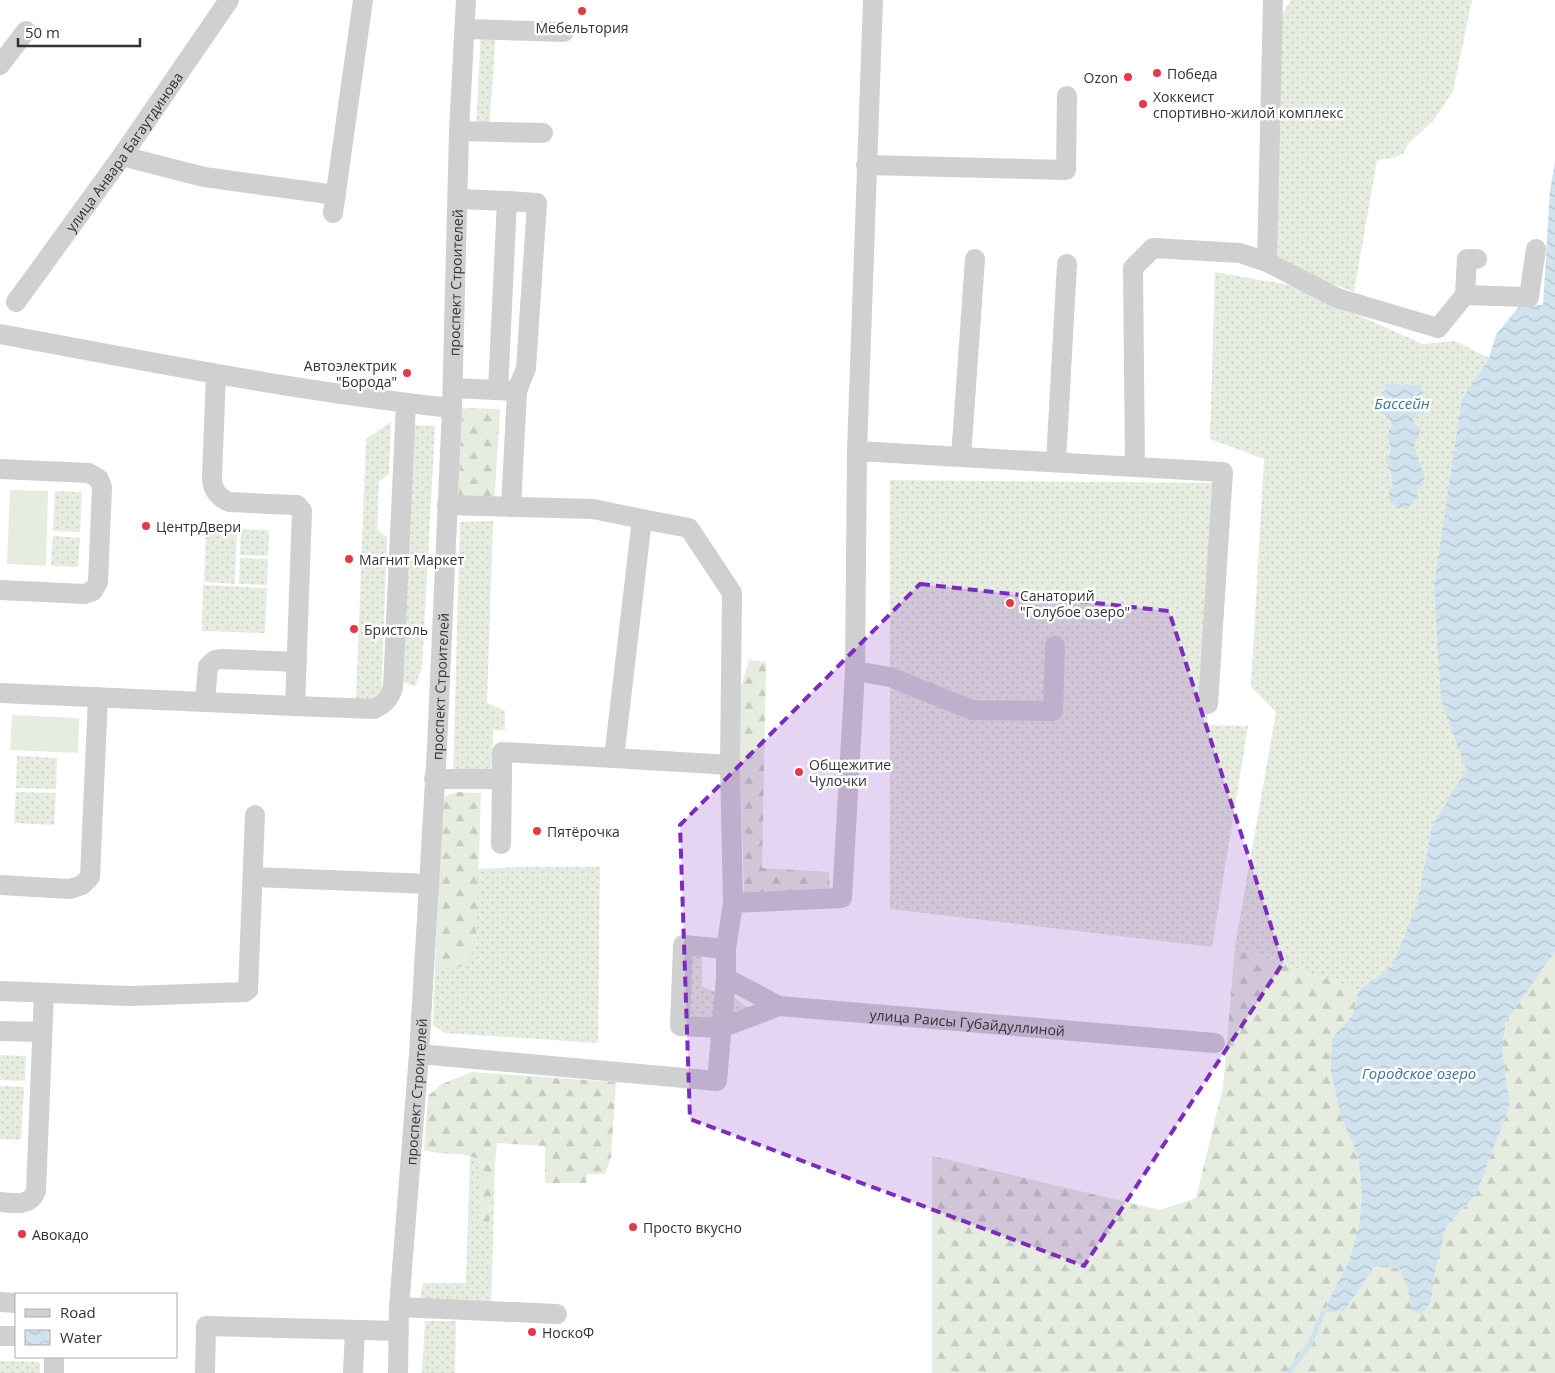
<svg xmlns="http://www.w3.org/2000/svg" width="1555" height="1373" viewBox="0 0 1555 1373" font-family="'Open Sans',sans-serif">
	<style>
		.grass { fill: url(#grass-dots) }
		.forest { fill: url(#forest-firs) }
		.pitch { fill: #e6ecdf }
		.water { fill: url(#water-waves) }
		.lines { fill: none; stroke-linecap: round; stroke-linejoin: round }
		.stream { stroke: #cfe2ee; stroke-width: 5 }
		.minor { stroke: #d0d0d0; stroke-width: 20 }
		.marked { fill: #7b2cbf; fill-opacity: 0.2; stroke: #7b2cbf; stroke-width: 4; stroke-dasharray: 10 6; stroke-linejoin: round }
		.poi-dot { fill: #e63946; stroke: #fff; stroke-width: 2 }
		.labels { text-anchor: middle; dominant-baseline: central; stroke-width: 5; stroke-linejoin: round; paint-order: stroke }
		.poi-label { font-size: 14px; fill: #333; stroke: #fff; text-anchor: start }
		.street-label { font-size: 14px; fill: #333; stroke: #fff }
		.water-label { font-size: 15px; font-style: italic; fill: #3f7597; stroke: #fff }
	</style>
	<defs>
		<pattern id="grass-dots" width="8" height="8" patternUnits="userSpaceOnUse" patternTransform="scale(1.25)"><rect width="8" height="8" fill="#e6ecdf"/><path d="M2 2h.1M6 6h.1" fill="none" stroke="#c6cbc0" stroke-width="1.8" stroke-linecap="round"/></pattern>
		<pattern id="forest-firs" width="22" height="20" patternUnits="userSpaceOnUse" patternTransform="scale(1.25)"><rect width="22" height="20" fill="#e6ecdf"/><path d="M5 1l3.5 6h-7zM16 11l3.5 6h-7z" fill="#c6cbc0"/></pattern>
		<pattern id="water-waves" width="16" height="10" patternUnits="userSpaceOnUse" patternTransform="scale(1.25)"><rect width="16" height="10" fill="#cfe2ee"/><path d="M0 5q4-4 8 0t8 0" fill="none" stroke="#b2c2cd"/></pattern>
	</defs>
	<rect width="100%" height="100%" fill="#fff"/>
	<path class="grass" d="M 1291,0 L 1472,0 L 1453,91 L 1433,121 L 1408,144 L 1404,153 L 1394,158 L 1377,160 L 1354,292 L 1277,264 L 1281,16 Z
		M 481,29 L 496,30 L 489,132 L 476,131 Z
		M 1215,272 L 1290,285 L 1423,344 L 1455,341 L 1489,358 L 1462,399 L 1459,747 L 1466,770 L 1432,826 L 1417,904 L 1392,966 L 1359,990 L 1235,947 L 1276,712 L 1251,687 L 1264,459 L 1210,439 Z
		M 391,422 L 389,474 L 379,481 L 377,530 L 387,537 L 381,698 L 356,701 L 366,439 Z
		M 412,425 L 435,426 L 422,668 L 415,686 L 402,682 Z
		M 890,480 L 1222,483 L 1207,725 L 1248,726 L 1212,947 L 890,909 Z
		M 55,491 L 82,492 L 80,532 L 53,531 Z
		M 493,521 L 487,703 L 505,711 L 505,730 L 493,730 L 491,779 L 453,779 L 460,522 Z
		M 206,527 L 237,529 L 235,584 L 204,582 Z
		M 241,529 L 269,530 L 268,556 L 240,555 Z
		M 53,536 L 80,538 L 78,567 L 51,566 Z
		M 240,558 L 268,559 L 267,585 L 239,584 Z
		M 203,585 L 267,588 L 265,633 L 202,631 Z
		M 17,756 L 57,758 L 56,789 L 16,788 Z
		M 16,792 L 56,793 L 54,825 L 14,823 Z
		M 522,867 L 600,867 L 598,1043 L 445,1033 L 433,1025 L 435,968 L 464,967 L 476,949 L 478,869 Z
		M 692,951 L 702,952 L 702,986 L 715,992 L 716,1019 L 690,1022 Z
		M 732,996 L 752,1010 L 731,1019 Z
		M 0,1055 L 26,1056 L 25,1081 L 0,1080 Z
		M 0,1086 L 24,1087 L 21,1140 L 0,1139 Z
		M 470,1155 L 479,1159 L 483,1225 L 489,1225 L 495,1164 L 491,1311 L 431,1308 L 420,1297 L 423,1283 L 466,1283 Z
		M 425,1321 L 456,1321 L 455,1373 L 422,1373 Z
		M 0,1361 L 40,1362 L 40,1373 L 0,1373 Z"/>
	<path class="forest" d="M 462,408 L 500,409 L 494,506 L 458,505 Z
		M 749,660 L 766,662 L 762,868 L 829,872 L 830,894 L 744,894 L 738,696 Z
		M 456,792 L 481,793 L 476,949 L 464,967 L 435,968 L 441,807 L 443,797 Z
		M 1235,947 L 1359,990 L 1352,1016 L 1332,1038 L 1341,1116 L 1358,1156 L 1362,1195 L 1359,1226 L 1350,1258 L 1323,1313 L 1344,1311 L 1373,1267 L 1399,1268 L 1408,1289 L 1411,1309 L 1431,1301 L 1434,1277 L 1446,1227 L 1476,1195 L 1510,1105 L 1502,1051 L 1506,1021 L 1555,952 L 1555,1373 L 932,1373 L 932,1156 L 1160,1210 L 1196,1198 L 1223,1087 Z
		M 472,1072 L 616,1082 L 611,1157 L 605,1174 L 587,1174 L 586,1183 L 545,1183 L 545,1146 L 497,1143 L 489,1225 L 483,1225 L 479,1159 C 462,1151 442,1156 424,1150 L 428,1096 L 442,1084 Z"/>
	<path class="pitch" d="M 10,490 L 48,491 L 46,566 L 7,564 Z
		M 12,715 L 79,718 L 78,753 L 10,750 Z"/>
	<path class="water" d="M 1555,162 L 1555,952 L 1506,1021 L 1502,1051 L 1510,1105 L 1476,1195 L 1446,1227 L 1434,1277 L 1431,1301 L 1422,1314 L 1411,1309 L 1408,1289 L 1399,1268 L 1374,1267 L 1344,1311 L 1323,1313 L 1350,1258 L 1359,1226 L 1362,1195 L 1358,1156 L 1341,1116 L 1331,1071 L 1332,1038 L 1352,1016 L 1359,990 L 1392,966 L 1417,904 L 1432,826 L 1466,770 L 1441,698 L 1434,586 L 1462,399 L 1489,358 L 1496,335 L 1521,304 L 1543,305 L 1550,190 Z
		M 1385,384 L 1421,385 L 1423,410 L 1413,418 L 1414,424 L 1420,428 C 1420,436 1416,439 1414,447 C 1419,456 1418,464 1424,472 L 1423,486 L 1417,489 L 1417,499 L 1407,508 L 1397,508 L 1390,502 L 1389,491 C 1397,482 1391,471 1386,461 C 1393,451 1392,446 1386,437 L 1393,423 L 1384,414 Z"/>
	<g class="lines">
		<path class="stream" d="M 1288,1373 L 1310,1344 L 1323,1313"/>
		<g class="minor">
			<path d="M 465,29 L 564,32"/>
			<path d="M 0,65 L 26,31"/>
			<path d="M 459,131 L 543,133"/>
			<path d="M 122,156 L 204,177 L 336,195"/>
			<path d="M 866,165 L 1066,170 L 1067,96"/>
			<path d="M 458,199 L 507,201 L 498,390"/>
			<path d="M 507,201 L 537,203 L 526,368 L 517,391"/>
			<path d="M 333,213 L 363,0"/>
			<path d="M 1267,262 L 1273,0"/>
			<path d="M 1465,295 L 1529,297 L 1536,249"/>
			<path id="s1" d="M 16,302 L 122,156 L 229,0"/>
			<path d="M 0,334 C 150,362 301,392 452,408"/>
			<path d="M 216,374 L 212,477 C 212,490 218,497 229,502 L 293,505 L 297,505 L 302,511 L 295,706 L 374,709 C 385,704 390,698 393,687 L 406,403"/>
			<path d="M 453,388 L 517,391 L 511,507"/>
			<path d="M 857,451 L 1223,472 L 1208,704"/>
			<path d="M 961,457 L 975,259"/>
			<path d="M 1056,462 L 1067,264"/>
			<path d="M 1135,467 L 1133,268 L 1153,248 L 1240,253 L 1267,262 L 1337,298 L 1438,328 L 1465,295 L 1467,259 L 1477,259"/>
			<path d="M 0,469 L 89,473 L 99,479 L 102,487 L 98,582 L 93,591 L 84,594 L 0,590"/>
			<path d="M 855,671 L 890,677 L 972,710 L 1053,711 L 1055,646"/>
			<path d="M 0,693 L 295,706"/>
			<path d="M 205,702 L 208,666 L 215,660 L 221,659 L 297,662"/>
			<path d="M 614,758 L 730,765 L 732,593 L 689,528 L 642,519"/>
			<path d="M 730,765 L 733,903"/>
			<path d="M 434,779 L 502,779 L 502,752 L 614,758 L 642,519 L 593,509 L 447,505"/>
			<path d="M 501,844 L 502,779"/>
			<path d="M 253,877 L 429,884"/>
			<path d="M 0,885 L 70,889 L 82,885 L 90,877 L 98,697"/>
			<path d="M 726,949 L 683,945 L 680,1026 L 721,1028 L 779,1006"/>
			<path id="s2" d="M 726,978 L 779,1006 L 1215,1043"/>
			<path d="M 0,991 L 130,996 L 245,992 L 248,990 L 255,815"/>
			<path d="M 0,1031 L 42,1032"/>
			<path d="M 419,1054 L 717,1081 L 726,978 L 726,949 L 733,903 L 842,898 L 855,671 L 857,451 L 873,0"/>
			<path d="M 0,1202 C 14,1203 30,1207 36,1191 L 44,993"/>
			<path d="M 0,1302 L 16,1303"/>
			<path d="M 399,1307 L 557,1314"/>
			<path d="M 0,1336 L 16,1336"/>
			<path d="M 54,1373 L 54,1357"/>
			<path d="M 205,1373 L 206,1326 L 399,1331"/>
			<path d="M 353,1373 L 355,1330"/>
			<path id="s3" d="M 398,1373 L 399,1307 L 419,1054 L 437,747 L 452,408 L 459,131 L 466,0"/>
		</g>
	</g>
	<path class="marked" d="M 920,584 L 1169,611 L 1283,963 L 1084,1266 L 690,1119 L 680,825 Z"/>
	<g class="poi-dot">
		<circle cx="582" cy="11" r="5"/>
		<circle cx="1157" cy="73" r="5"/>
		<circle cx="1128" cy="77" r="5"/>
		<circle cx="1143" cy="104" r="5"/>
		<circle cx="407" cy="373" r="5"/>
		<circle cx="146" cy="526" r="5"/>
		<circle cx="349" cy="559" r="5"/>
		<circle cx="1010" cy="603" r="5"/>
		<circle cx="354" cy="629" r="5"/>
		<circle cx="799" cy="772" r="5"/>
		<circle cx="537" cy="831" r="5"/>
		<circle cx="633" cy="1227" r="5"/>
		<circle cx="22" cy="1234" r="5"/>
		<circle cx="532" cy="1332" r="5"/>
	</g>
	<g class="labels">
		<g class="poi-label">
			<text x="582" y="27" text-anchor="middle">Мебельтория</text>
			<text x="1167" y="73">Победа</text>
			<text x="1118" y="77" text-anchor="end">Ozon</text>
			<text x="1153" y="96">Хоккеист<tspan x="1153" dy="16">спортивно-жилой комплекс</tspan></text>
			<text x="397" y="365" text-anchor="end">Автоэлектрик<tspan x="397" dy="16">"Борода"</tspan></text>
			<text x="156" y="526">ЦентрДвери</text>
			<text x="359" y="559">Магнит Маркет</text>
			<text x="1020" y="595">Санаторий<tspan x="1020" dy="16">"Голубое озеро"</tspan></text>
			<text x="364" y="629">Бристоль</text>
			<text x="809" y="764">Общежитие<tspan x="809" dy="16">Чулочки</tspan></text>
			<text x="547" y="831">Пятёрочка</text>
			<text x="643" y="1227">Просто вкусно</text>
			<text x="32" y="1234">Авокадо</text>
			<text x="542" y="1332">НоскоФ</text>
		</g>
		<g class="street-label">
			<text stroke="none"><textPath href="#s1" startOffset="185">улица Анвара Багаутдинова</textPath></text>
			<text stroke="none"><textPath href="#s3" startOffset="1092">проспект Строителей</textPath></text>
			<text stroke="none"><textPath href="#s3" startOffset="688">проспект Строителей</textPath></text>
			<text stroke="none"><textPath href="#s2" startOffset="249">улица Раисы Губайдуллиной</textPath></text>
			<text stroke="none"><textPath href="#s3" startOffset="282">проспект Строителей</textPath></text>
		</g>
		<g class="water-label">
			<text x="1402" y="403">Бассейн</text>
			<text x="1419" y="1073">Городское озеро</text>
		</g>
	</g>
	<rect x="15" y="1293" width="162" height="65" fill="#ffffff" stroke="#adadad"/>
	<rect x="25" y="1309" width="25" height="8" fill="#d0d0d0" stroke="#adadad"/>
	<text x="60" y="1318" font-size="15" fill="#333333">Road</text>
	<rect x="25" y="1330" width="25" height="15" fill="url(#water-waves)" stroke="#adadad"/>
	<text x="60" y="1343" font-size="15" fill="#333333">Water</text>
	<path d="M18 38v8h122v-8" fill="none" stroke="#333333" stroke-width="2.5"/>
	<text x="25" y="38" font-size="15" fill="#333333" stroke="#ffffff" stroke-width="4" paint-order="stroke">50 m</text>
</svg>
